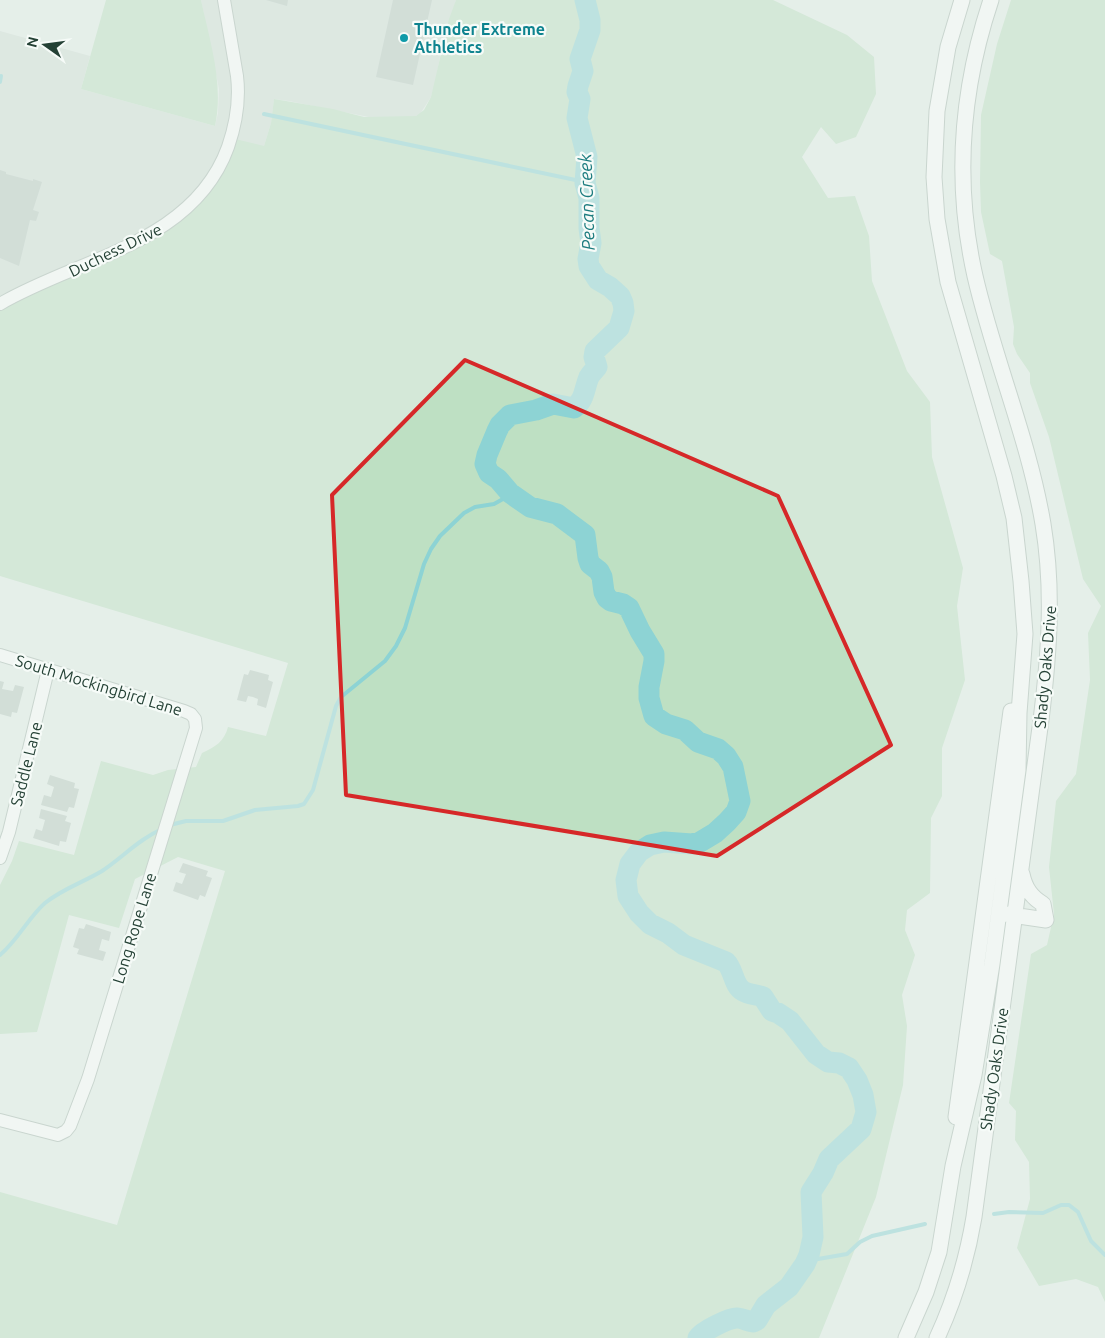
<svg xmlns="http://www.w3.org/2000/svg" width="1105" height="1338" viewBox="0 0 1105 1338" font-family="Ubuntu,sans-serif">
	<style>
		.built { fill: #d3dfd8 }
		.green { fill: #bee0c3 }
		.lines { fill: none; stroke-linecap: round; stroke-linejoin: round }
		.stream { stroke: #8dd3d4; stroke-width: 4 }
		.river { stroke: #8dd3d4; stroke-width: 21 }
		.building { fill: #bacac2 }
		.minor-casing { stroke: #a7b7af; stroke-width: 14 }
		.tertiary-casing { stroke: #a7b7af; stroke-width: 17 }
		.minor { stroke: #fff; stroke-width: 12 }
		.tertiary { stroke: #fff; stroke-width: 15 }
		.marked { fill: none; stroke: #d62828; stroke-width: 4; stroke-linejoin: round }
		.culture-dot { fill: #0f9aa8; stroke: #f6fbf8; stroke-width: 2 }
		.labels { text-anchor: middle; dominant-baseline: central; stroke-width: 4.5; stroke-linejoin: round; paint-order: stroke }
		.culture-label { font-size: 16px; font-weight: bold; fill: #0d838f; stroke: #f6fbf8; text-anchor: start }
		.street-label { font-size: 16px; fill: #244135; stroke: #f6fbf8 }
		.water-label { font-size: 18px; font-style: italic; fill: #1c7c7f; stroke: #f6fbf8 }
	</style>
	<rect width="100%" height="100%" fill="#e5efe9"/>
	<path class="built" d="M 201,0 L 456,0 L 441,51 L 435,84 L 431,97 L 420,114 L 416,116 L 402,118 L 374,118 L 289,101 L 274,99 L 271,123 L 264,146 L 186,210 L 0,304 L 0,31 L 90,56 L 81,89 L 215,126 L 218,113 L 219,89 Z"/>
	<path class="green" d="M 106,0 L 201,0 C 210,42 224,84 215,126 L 81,89 Z
		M 456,0 L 773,0 L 847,35 L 874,57 L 876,94 L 856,137 L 836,144 L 821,127 L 802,157 L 828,198 L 855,196 L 869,236 L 872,281 L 907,371 L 930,402 L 932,457 L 963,568 L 957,606 L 965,680 L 942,748 L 942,796 L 931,818 L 930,893 L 907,910 L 905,930 L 915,955 L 902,995 L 907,1026 L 903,1085 L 876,1197 L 819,1338 L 0,1338 L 0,1192 L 117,1225 L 225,871 L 178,857 L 135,879 L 119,928 L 69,915 L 37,1032 L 0,1034 L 0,885 L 12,861 L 19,841 L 74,855 L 101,761 L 153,775 L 168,770 L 196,767 L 202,753 C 215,747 224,742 228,727 L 266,736 L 288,663 L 0,576 L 0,304 L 186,210 L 231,138 L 264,146 L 271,123 L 274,99 L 333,109 L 364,117 L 416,116 L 424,110 L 431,97 L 449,19 Z
		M 1011,0 L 1105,0 L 1105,1302 L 1098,1287 L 1076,1279 L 1039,1286 L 1017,1248 L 1030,1199 L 1029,1162 L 1015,1140 L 1016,1111 L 1009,1103 L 1031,954 L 1047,945 L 1054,914 L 1049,867 L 1056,801 L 1076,774 L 1090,680 L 1088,633 L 1101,606 L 1083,579 L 1049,437 L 1030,383 L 1030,373 L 1017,354 L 1013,344 L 1014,327 L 1002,261 L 990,254 L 981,212 L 980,182 L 981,115 L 997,44 Z"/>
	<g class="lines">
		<path class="stream" d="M 0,82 L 1,76
			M 264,114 L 585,182
			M 170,825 L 186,821 L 223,821 L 255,810 L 298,806 L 304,804 L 313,790 L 336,706 L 341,697 L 385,661 L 396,646 L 405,628 L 424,564 L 431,549 L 440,536 L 464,513 L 475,507 L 494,504 L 503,499 L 510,493
			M 0,955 C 18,940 28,918 45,903 C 62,889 84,882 102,871 C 122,858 139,839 162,829
			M 994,1214 L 1009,1212 L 1043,1213 L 1061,1205 L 1069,1205 L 1078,1212 L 1091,1241 L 1105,1255
			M 809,1255 L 818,1259 L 847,1254 L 860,1242 L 872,1236 L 925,1224"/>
		<path class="river" d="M 585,0 L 590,20 L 590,30 L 580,59 L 583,71 L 578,86 L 577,92 L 580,99 L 577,118 L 587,157 L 585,183 L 589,198 L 589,228 L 591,243 L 588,259 L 589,266 L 598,280 L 610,287 L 620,296 L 623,303 L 624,311 L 619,328 L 595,351 L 594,357 L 597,367 C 594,371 591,373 589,377 C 584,389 585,400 574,408 L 553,404 L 536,410 L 510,415 L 500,425 L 497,431 L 487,455 L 485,464 L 489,473 L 498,479 L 510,493 L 530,507 L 557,514 L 585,535 L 588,558 L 590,564 L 599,571 L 602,577 L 604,592 L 607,598 L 611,601 L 623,604 L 629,608 L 640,631 L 654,654 L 654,661 L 649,687 L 649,698 L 654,716 L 666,724 L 685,730 L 698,742 L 718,749 L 726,756 L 733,767 L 740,801 L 736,812 L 727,822 L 715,833 L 700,842 L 692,844 L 664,842 L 650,845 L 639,852 L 630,864 L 626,880 L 628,896 L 639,913 L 650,924 L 668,933 L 684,945 L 726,962 C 734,970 733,985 743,991 C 749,995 757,994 763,997 L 772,1011 L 778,1013 L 790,1021 L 816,1054 L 828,1062 L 839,1063 L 849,1068 L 857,1080 L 863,1095 L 866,1112 L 861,1129 L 829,1159 L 823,1173 L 811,1192 L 813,1237 L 809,1255 L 805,1264 L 789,1287 L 766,1305 L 757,1320 L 753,1322 C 747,1321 742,1318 737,1318 C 729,1318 702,1331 698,1338"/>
	</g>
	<path class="building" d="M 266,0 L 288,0 L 287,6 Z
		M 393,0 L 432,0 L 413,85 L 376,77 Z
		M 0,170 L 6,172 L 6,174 L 33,181 L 33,179 L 42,182 L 33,210 L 39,212 L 36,221 L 30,220 L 19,266 L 0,258 Z
		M 250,670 L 269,675 L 268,680 L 273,682 L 266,708 L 257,705 L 258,699 L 253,697 L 248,696 L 246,702 L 237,700 L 244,674 L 248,675 Z
		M 0,681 L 4,682 L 2,689 L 13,691 L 15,685 L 24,687 L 17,713 L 12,712 L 11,717 L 0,714 Z
		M 50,775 L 75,783 L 74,788 L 79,789 L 74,808 L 69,807 L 67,812 L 41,805 L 44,795 L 51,797 L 54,787 L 47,784 Z
		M 41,809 L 67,816 L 65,821 L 71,823 L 66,842 L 60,841 L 59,846 L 33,838 L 36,829 L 42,831 L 45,820 L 39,818 Z
		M 183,863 L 208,871 L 206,876 L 212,878 L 205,897 L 200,895 L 198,900 L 173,891 L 176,882 L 182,884 L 186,874 L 179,872 Z
		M 86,924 L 111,932 L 109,941 L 102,939 L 99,950 L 106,952 L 103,961 L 77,954 L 79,949 L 73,947 L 79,928 L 84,929 Z"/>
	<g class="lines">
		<g class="minor-casing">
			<path id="minor" d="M 0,304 C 78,258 193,244 228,147 C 236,124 240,101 237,76 L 224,0
				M 0,655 L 184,711 L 191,714 L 195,719 L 196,728 L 88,1079 L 70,1126 L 66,1131 L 58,1135 L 0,1120
				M 0,858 L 9,832 L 48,670"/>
		</g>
		<g class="tertiary-casing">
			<path id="tertiary" d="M 1005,914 L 1046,920 L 1043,904 C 1031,897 1025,888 1022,874
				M 956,1117 L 1011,711
				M 906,1338 L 926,1292 L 939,1252 L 953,1166 L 974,1075 L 992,964 L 1018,770 L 1019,713 L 1025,634 L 1021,581 L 1014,518 L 1004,476 L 948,282 L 937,219 L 934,177 L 937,111 L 948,47 L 962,0
				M 937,1338 C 955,1299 967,1259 974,1217 L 1041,720 C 1049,655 1054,590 1043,524 C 1029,440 994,359 975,276 C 954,183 961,90 991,0"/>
		</g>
		<use href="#minor" class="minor"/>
		<use href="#tertiary" class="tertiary"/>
	</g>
	<path d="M0 0H1105V1338H0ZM 465,360 L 778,496 L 891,745 L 717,856 L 346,795 L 332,495 Z" fill="#e5efe9" fill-opacity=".55" fill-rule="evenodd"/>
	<path class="marked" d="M 465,360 L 778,496 L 891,745 L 717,856 L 346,795 L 332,495 Z"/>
	<circle class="culture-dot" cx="404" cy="38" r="5"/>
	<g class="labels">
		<g class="culture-label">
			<text x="414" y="29">Thunder Extreme<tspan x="414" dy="18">Athletics</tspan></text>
		</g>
		<g class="street-label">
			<text transform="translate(115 250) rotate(-26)">Duchess Drive</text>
			<text transform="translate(1045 667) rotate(-85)">Shady Oaks Drive</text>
			<text transform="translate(99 685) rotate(17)">South Mockingbird Lane</text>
			<text transform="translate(26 764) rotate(-76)">Saddle Lane</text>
			<text transform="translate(134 928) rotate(-73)">Long Rope Lane</text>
			<text transform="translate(994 1069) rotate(-82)">Shady Oaks Drive</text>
		</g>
		<g class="water-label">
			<text transform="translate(586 202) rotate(-92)">Pecan Creek</text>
		</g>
	</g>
	<g transform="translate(45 45) rotate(284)" stroke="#f6fbf8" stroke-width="4" paint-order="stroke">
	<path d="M0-4L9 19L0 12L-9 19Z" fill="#244135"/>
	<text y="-8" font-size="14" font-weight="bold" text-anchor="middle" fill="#244135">N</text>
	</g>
</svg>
